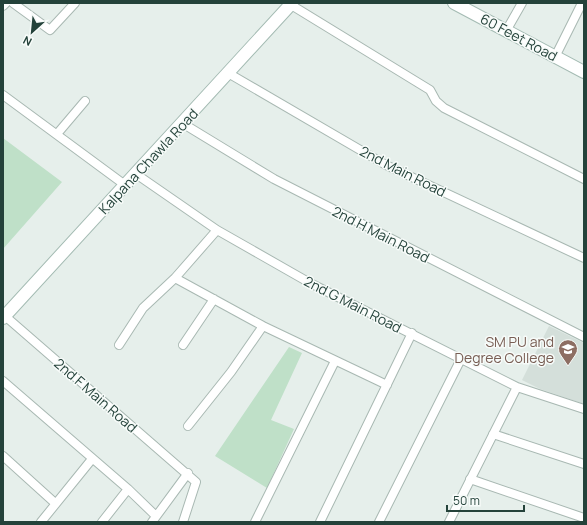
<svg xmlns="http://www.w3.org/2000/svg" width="587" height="525" viewBox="0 0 587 525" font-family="Manrope,sans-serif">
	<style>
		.built { fill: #d4dfda }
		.green { fill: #bfe0c8 }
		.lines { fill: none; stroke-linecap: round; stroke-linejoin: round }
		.street-casing { stroke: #a8b8b2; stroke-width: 10 }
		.secondary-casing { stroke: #a4bbb3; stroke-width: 14 }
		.street { stroke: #fff; stroke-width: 8 }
		.secondary { stroke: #fff; stroke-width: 12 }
		.labels { text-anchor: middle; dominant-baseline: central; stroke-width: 3; stroke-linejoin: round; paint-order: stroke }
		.street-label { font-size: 14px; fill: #24423a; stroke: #f7fbf9 }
		.education-label { font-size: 14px; fill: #785e54; stroke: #f7fbf9; text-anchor: end }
	</style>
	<rect width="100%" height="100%" fill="#e6efeb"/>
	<path class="built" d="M 549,326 L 584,343 L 584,404 L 540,389 L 522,380 Z"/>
	<path class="green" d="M 3,138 L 62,182 L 3,249 Z
		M 289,347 L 302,353 L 271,420 L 294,429 L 267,488 L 215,456 Z"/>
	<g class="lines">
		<g class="street-casing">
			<path id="street" d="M 13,3 L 50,30 L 75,3
				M 288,3 L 430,90 L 436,101 L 444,108 L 584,179
				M 3,6 L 6,3
				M 506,31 L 522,3
				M 555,57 L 582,3
				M 228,73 L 386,165 L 584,258
				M 3,95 L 125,185
				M 182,123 L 274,179 L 584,337
				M 57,134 L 85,101
				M 136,174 L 217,230 L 310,283 L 517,387 L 584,409
				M 175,278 L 263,326 L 387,385
				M 5,316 L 196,482 L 183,522
				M 119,345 L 143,308 L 175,278 L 217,230
				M 183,345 L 214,299
				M 3,381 L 128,489 L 156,516
				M 188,426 L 231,372 L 263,326
				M 493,434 L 584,464
				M 3,456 L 55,503
				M 470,479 L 584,518
				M 41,522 L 92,459
				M 102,522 L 128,489
				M 152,522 L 188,473
				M 255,522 L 335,361
				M 320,522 L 412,333
				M 379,522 L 461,359
				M 449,522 L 517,387"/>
		</g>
		<g class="secondary-casing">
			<path id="secondary" d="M 454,3 L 584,72
				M 3,318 L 292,3"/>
		</g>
		<use href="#street" class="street"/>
		<use href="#secondary" class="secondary"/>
	</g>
	<defs>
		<g id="university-pin" transform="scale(1)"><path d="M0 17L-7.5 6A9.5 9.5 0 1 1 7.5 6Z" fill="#8d6e63" stroke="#f7fbf9"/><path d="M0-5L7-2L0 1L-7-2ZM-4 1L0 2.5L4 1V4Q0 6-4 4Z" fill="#fff"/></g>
	</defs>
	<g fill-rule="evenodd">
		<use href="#university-pin" x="568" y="349"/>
	</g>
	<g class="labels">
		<g class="street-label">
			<text transform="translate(519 37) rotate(28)">60 Feet Road</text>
			<text transform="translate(148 161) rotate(-47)">Kalpana Chawla Road</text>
			<text transform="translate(403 171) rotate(27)">2nd Main Road</text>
			<text transform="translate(381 234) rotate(27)">2nd H Main Road</text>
			<text transform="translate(353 304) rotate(27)">2nd G Main Road</text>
			<text transform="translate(96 395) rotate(41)">2nd F Main Road</text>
		</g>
		<g class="education-label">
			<text x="554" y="341">SM PU and<tspan x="554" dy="16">Degree College</tspan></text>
		</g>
	</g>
	<rect width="587" height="525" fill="none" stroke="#24423a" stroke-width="8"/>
	<g transform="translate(32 32) rotate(207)" stroke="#f7fbf9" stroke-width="3" paint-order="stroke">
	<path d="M0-3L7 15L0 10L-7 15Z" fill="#24423a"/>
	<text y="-6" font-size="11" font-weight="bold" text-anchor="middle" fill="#24423a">N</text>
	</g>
	<path d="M447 505v6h77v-6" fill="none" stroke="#24423a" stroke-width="2"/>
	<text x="453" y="505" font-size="12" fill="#24423a" stroke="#f7fbf9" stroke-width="3" paint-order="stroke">50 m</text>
</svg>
